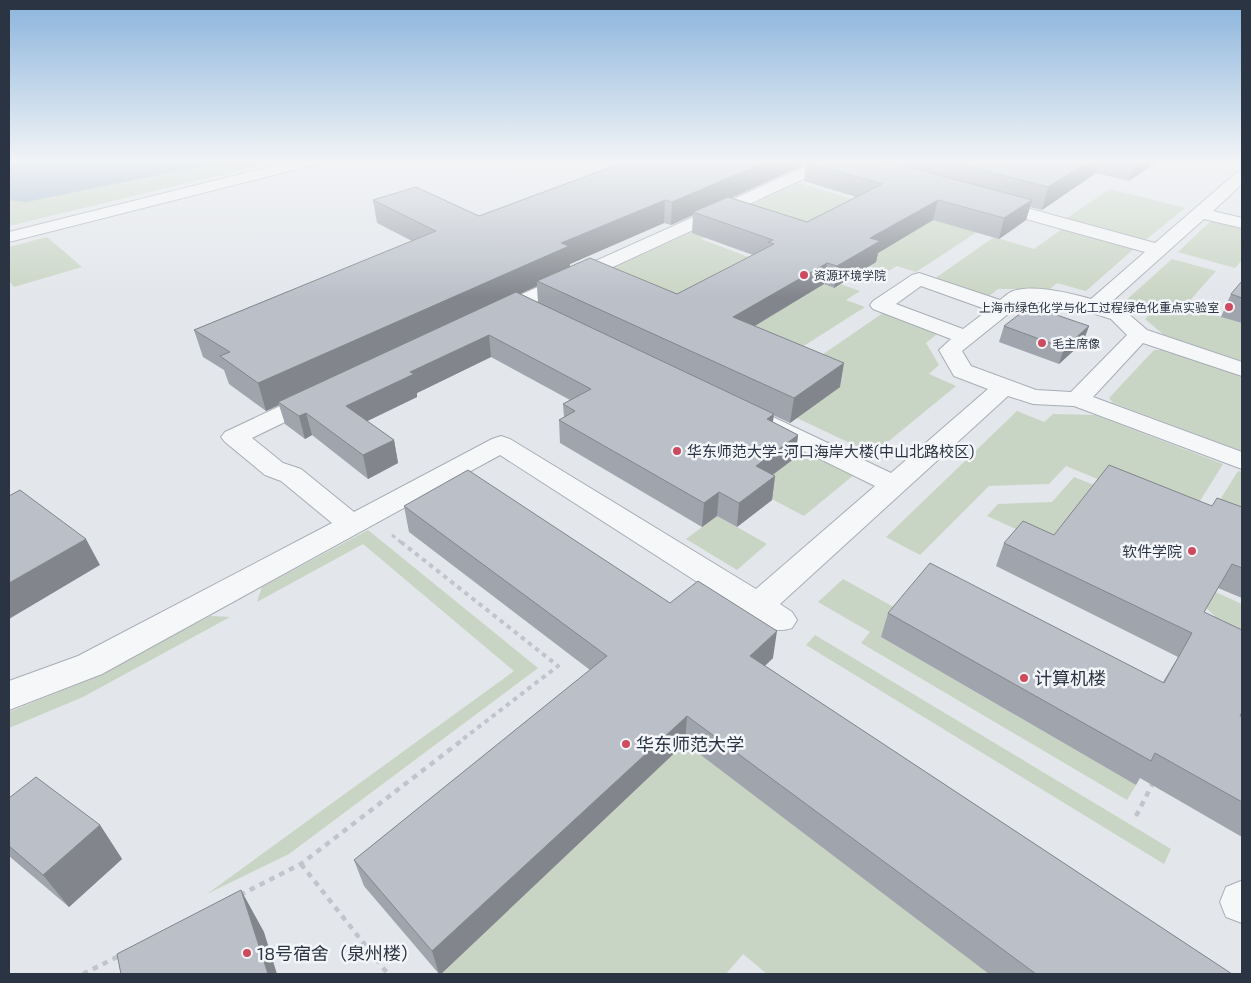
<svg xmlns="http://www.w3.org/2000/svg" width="1251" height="983" viewBox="0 0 1251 983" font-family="'Exo 2','Noto Sans SC',sans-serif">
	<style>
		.green { fill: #c9d5c4 }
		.water { fill: #9eb4cb }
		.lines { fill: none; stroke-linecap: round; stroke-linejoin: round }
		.minor-casing { stroke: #a8adb5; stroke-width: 2 }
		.path-far2 { stroke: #c1c4ca; stroke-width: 3; stroke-dasharray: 4 4; stroke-linecap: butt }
		.path-far1 { stroke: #c1c4ca; stroke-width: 4; stroke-dasharray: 4.5 4.5; stroke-linecap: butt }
		.path { stroke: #c1c4ca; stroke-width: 4.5; stroke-dasharray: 5.5 5.5; stroke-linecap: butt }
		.minor { fill: #f6f7f9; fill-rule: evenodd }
		.wall { fill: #a0a4ac; fill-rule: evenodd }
		.shaded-wall { fill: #82868c }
		.building { fill: #babfc8; stroke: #82868c }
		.poi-dot { fill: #ce4a5f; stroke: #f3f5f8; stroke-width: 2 }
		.labels { text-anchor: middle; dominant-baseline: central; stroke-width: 5; stroke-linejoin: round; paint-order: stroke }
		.far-poi-label { font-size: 12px; fill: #2b3443; stroke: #f3f5f8; text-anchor: start }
		.poi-label { font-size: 15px; fill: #2b3443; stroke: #f3f5f8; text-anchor: start }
		.near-poi-label { font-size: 18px; fill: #2b3443; stroke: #f3f5f8; text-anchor: start }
	</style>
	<rect width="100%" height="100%" fill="#e3e6eb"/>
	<path class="green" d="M 9,160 L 283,160 L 9,226 Z
		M 799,183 L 872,205 L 811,238 L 744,219 L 701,239 L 751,258 L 676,309 L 595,276 Z
		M 1110,189 L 1185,208 L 1143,242 L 1064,220 Z
		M 920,216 L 977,232 L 916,272 L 897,266 L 887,272 L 869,266 L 875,262 L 866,259 L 926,224 Z
		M 1212,220 L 1242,228 L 1242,260 L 1235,268 L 1178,252 Z
		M 1065,227 L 1136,247 L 1086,291 L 1057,283 L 1050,289 L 998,289 L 988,297 L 934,279 L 994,237 L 1034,249 Z
		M 47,237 L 82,267 L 14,287 L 9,281 L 9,247 Z
		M 1172,259 L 1216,271 L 1185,306 L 1242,323 L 1242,361 L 1164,335 L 1145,319 L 1152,312 L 1123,303 Z
		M 824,284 L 834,288 L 840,284 L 860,291 L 846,300 L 865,307 L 780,361 L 751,328 Z
		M 883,313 L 937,334 L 926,343 L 939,365 L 929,374 L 956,386 L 873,454 L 797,418 L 839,387 L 800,370 Z
		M 1154,350 L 1164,350 L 1242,376 L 1242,451 L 1113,403 L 1109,398 Z
		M 1017,411 L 1044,422 L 1053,414 L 1095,415 L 1223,464 L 1190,517 L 1066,466 L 1049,484 L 989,486 L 920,555 L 886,537 Z
		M 806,450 L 855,474 L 804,516 L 753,489 Z
		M 1238,471 L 1242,472 L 1242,513 L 1218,503 Z
		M 1074,477 L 1094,485 L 1064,524 L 1242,604 L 1242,656 L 1203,638 L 1215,616 L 1200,603 L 1049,544 L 987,516 L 998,504 L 1052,502 Z
		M 717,516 L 767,544 L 737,570 L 686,539 Z
		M 368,530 L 538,668 L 289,854 L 207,894 L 514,671 L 363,544 L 257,602 L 262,587 Z
		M 843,579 L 903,612 L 881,637 L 1136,785 L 1127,800 L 861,643 L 870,632 L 818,602 Z
		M 210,616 L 230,617 L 83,697 L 9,728 L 9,712 L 91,679 Z
		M 815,635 L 1171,849 L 1164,864 L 806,645 Z
		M 678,737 L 990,974 L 767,974 L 743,954 L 726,974 L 441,974 L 652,774 Z"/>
	<path class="water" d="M 9,160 L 233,160 L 26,202 L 9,200 Z"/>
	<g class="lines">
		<g class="minor-casing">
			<path id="minor" d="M 297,160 L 323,160 L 321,163 L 9,242 L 9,232 Z
				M 820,160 L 840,160 L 838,163 L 535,303 L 548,310 L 551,314 L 548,318 C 536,321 515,314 508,303 L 511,299 Z
				M 1242,171 L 1242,184 L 1213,211 L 1242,218 L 1242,228 L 1204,219 L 1108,305 L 1125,311 L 1147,330 L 1242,362 L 1242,376 L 1143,343 L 1093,397 L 1242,452 L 1242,469 L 1074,406 L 1033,404 L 1008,396 L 780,604 L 792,612 L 797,620 L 792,628 C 771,635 764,623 747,614 L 500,455 L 102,674 L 9,710 L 9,681 L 78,656 L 332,523 L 281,481 L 265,475 L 225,442 L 221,437 L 225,432 L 308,393 L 316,391 L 324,393 L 328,398 L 324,403 L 252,438 L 283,463 L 301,469 L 354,512 L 492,439 L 501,436 L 510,439 L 756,589 L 875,486 L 755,427 L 752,422 L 755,417 L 764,415 L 773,417 L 891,473 L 988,389 L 954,376 L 939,350 L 951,339 L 873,309 L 870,305 L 873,301 L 912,275 L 919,273 L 1000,300 C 1004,297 1008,293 1013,291 C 1034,284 1070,293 1091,299 L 1145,252 L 986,208 L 984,204 L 986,200 L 998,200 L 1155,243 L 1236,173 ZM 921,286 L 988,310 L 963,329 L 896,304 ZM 1023,302 L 1058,302 L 1111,319 L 1127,335 L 1071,392 L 1036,390 L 971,366 L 962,351 Z
				M 1241,881 L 1242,881 L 1242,923 L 1226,917 L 1220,902 L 1226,887 Z"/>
		</g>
		<path class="path-far2" d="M 392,535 L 402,543"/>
		<path class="path-far1" d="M 401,542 L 558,666 L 463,739"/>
		<path class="path" d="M 1136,816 L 1154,781
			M 301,864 L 388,974
			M 240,895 L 301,864 L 465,738
			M 83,974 L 121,955"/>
		<use href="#minor" class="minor"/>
	</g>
	<path class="wall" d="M 629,160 L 1160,160 L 1129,181 L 1096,173 L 1042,210 L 1030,207 L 1026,220 L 999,239 L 933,220 L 878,253 L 876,262 L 840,284 L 834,288 L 824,284 L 755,326 L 840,387 L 790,423 L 773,415 L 773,422 L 798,435 L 795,458 L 773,475 L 775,476 L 772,500 L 737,527 L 717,516 L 702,527 L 560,443 L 559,420 L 564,417 L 563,404 L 570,400 L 491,357 L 417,393 L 417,397 L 367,421 L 394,440 L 398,463 L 368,479 L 312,435 L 305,439 L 285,424 L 279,405 L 266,411 L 229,384 L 224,370 L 203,357 L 194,330 L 412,241 L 377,223 L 373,200 L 479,216 ZM 806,164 L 804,181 L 856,197 L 807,222 L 732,198 ZM 693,215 L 692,233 L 753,255 L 677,294 L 570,266 L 570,264 L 664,223 L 671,225 ZM 537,286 L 538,303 L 519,294 Z
		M 1242,281 L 1242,323 L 1221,317 L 1231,294 Z
		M 1004,326 L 1089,326 L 1083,342 L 1059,364 L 999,342 Z
		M 404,506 L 670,603 L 773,658 L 765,666 L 1232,974 L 989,974 L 685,743 L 441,974 L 439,974 L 364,886 L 354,860 L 590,670 L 409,532 Z
		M 1212,506 L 1242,507 L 1242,598 L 1218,588 L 1204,612 L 1240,716 L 1242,716 L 1242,837 L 1140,778 L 1136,785 L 881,637 L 888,613 L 1163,682 L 1178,657 L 996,566 L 1004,543 L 1054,535 Z
		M 9,798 L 100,825 L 122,859 L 69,907 L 9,856 Z"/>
	<path class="shaded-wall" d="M 770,160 L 815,160 L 806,162 L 806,164 L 697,213 L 693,212 L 693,215 L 671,225 L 672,202 Z
		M 1091,160 L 1101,160 L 1096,173 L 1042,210 L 1048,187 Z
		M 1136,160 L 1160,160 L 1129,181 Z
		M 665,200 L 664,223 L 570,264 L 570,270 L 537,281 L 537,286 L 281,404 L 278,402 L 279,405 L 266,411 L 258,383 L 561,243 Z
		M 938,200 L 933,220 L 878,253 L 876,262 L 834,288 L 837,266 L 870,238 Z
		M 1032,200 L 1026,220 L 999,239 L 1004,218 Z
		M 827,263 L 824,284 L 731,340 L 733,317 Z
		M 1089,326 L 1083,342 L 1059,364 L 1064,348 Z
		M 489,335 L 491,357 L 417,393 L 417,397 L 351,429 L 346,406 L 410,372 Z
		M 844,363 L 840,387 L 790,423 L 794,398 Z
		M 306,413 L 312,435 L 305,439 L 299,416 Z
		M 774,414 L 771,437 L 767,419 Z
		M 798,435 L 795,458 L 753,489 L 756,466 Z
		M 394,440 L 398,463 L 368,479 L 363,455 Z
		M 775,476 L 772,500 L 737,527 L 739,503 Z
		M 719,492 L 717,516 L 702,527 L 704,503 Z
		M 86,539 L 100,565 L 9,619 L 9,583 Z
		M 777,631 L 773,658 L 746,683 L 750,656 Z
		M 687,716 L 685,743 L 441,974 L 439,974 L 432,951 Z
		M 100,825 L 122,859 L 69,907 L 43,875 Z
		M 241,890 L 264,932 L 277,974 L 268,974 Z"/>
	<path class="building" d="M 630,160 L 770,160 L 672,202 L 665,200 L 561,243 L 569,246 L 258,383 L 220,356 L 230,352 L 194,330 L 436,231 L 373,200 L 416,187 L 479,216 Z
		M 811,160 L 881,160 L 1032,200 L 1004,218 L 938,200 L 870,238 L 880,241 L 844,262 L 837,266 L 827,263 L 733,317 L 844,363 L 794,398 L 537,281 L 590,258 L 677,294 L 774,244 L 768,242 L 773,240 L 693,212 L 728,197 L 807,222 L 882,184 L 806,162 Z
		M 944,160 L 1091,160 L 1048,187 Z
		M 1242,281 L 1242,298 L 1231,294 Z
		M 516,292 L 774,414 L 767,419 L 798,435 L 756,466 L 775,476 L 739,503 L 719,492 L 704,503 L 559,420 L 575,411 L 563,404 L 591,389 L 489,335 L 410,372 L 414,374 L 346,406 L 394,440 L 363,455 L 306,413 L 299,416 L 278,402 Z
		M 1030,306 L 1089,326 L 1064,348 L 1004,326 Z
		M 1109,465 L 1212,506 L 1217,498 L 1242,507 L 1242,568 L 1232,564 L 1204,612 L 1242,630 L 1242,712 L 1240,716 L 1242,716 L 1242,802 L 1155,753 L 1151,761 L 888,613 L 930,563 L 1164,683 L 1192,633 L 1004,543 L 1023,521 L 1054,535 Z
		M 468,470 L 670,603 L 698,581 L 777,631 L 750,656 L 1232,974 L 1036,974 L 687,716 L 432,951 L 354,860 L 607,656 L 404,506 Z
		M 20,490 L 86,539 L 9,583 L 9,496 Z
		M 36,777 L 100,825 L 43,875 L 9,846 L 9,798 Z
		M 241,890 L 268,974 L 121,974 L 117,954 Z"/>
	<linearGradient id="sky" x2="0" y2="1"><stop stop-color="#8ab4dc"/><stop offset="0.54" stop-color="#f2f4f6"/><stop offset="1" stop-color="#f2f4f6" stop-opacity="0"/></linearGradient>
	<rect width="1251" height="298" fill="url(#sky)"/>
	<g class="poi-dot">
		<circle cx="804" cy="275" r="5"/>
		<circle cx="1229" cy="307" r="5"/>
		<circle cx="1042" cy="343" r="5"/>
		<circle cx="677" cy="451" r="5"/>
		<circle cx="1192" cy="551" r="5"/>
		<circle cx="1024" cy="678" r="5"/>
		<circle cx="626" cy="744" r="5"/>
		<circle cx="247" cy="953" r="5"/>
	</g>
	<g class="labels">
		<g class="far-poi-label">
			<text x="814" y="275">资源环境学院</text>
			<text x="1219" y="307" text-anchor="end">上海市绿色化学与化工过程绿色化重点实验室</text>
			<text x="1052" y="343">毛主席像</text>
		</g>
		<g class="poi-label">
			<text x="687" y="451">华东师范大学-河口海岸大楼(中山北路校区)</text>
			<text x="1182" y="551" text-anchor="end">软件学院</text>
		</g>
		<g class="near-poi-label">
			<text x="1034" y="678">计算机楼</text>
			<text x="636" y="744">华东师范大学</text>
			<text x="257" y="953">18号宿舍（泉州楼）</text>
		</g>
	</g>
	<rect width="1251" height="983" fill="none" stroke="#2b3443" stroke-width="20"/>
</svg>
